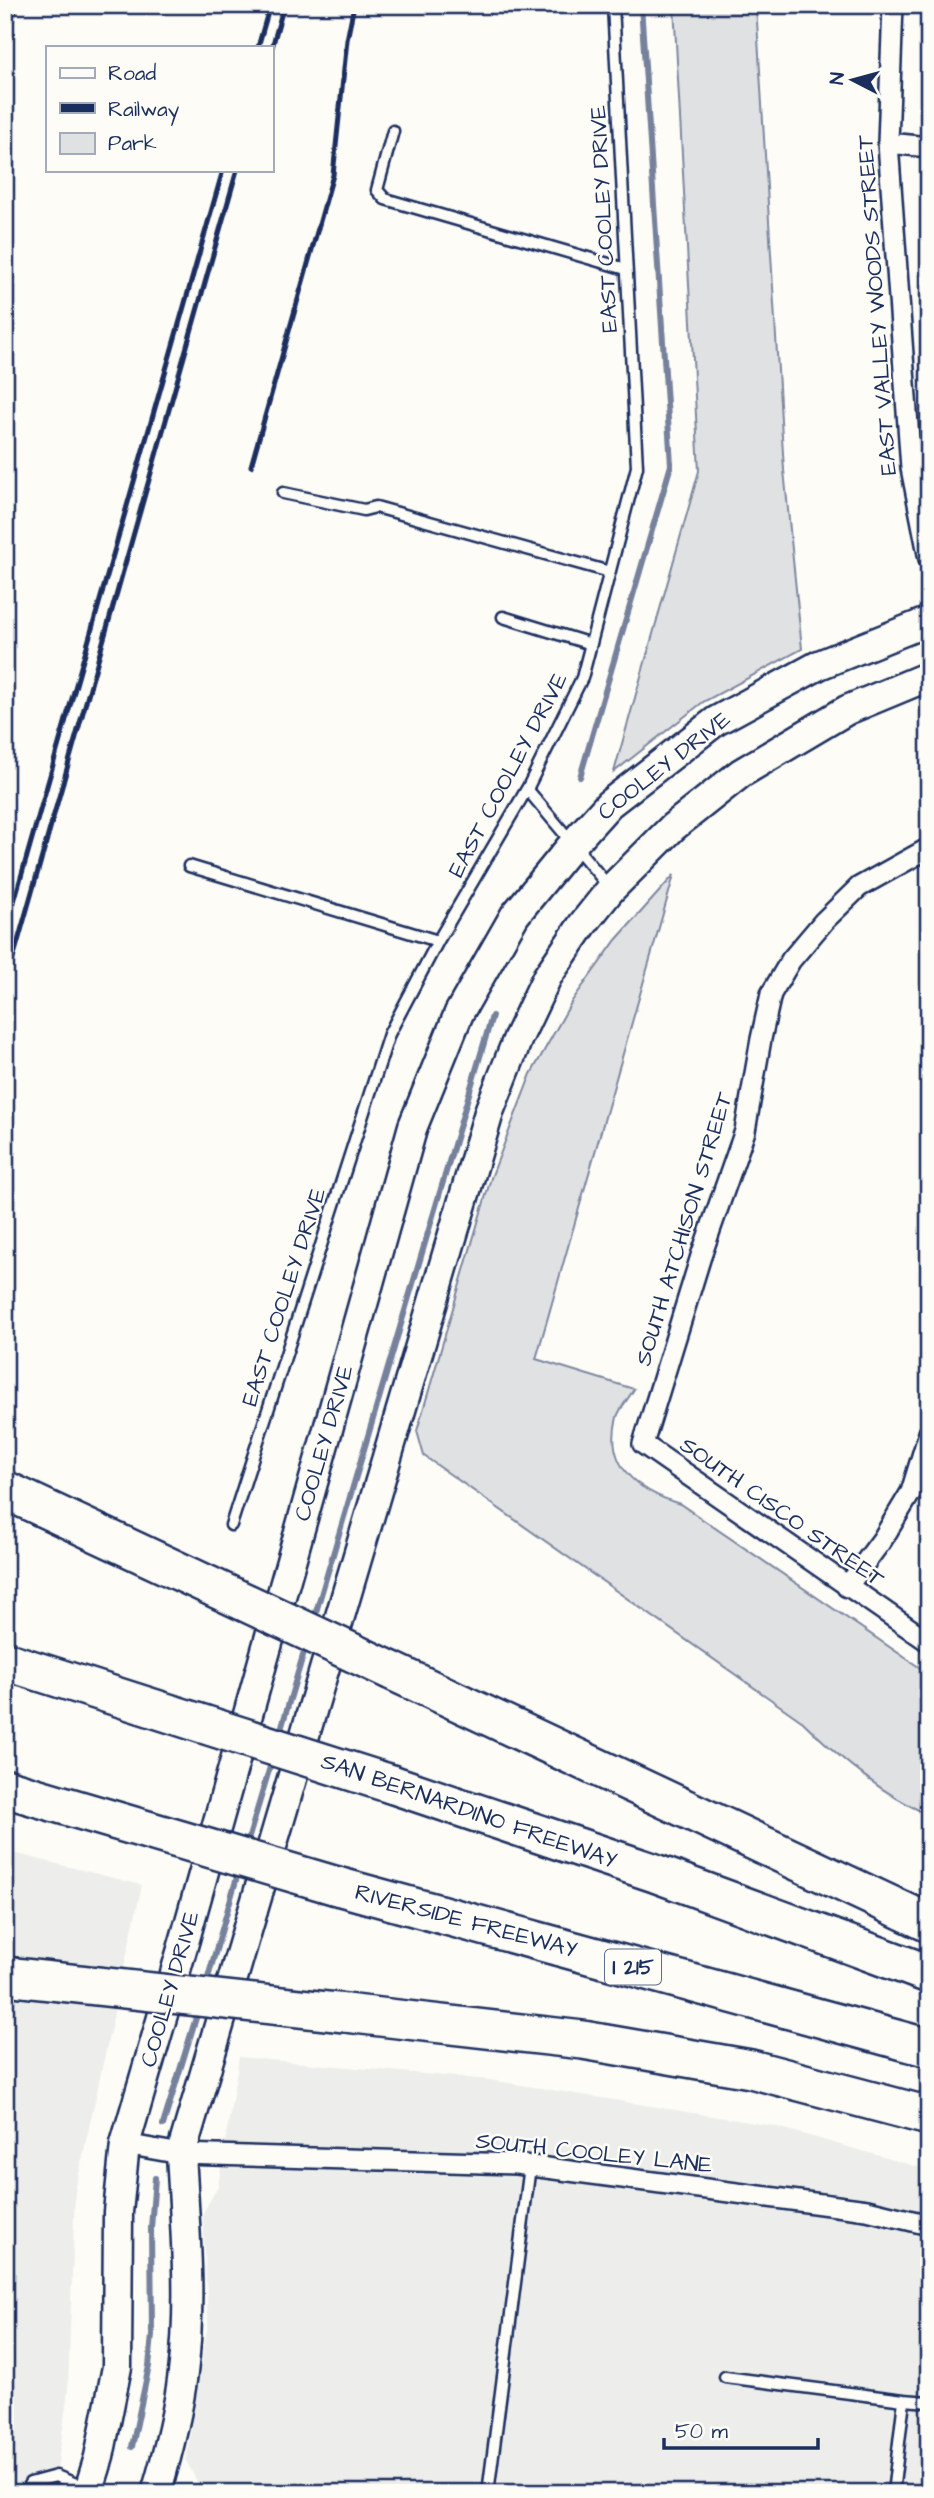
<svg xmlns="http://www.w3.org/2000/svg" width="934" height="2498" viewBox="0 0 934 2498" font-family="'Architects Daughter',sans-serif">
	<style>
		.built { fill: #edeeec }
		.green { fill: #e0e1e3; stroke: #7e88a0; stroke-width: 2 }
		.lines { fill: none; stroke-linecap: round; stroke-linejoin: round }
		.stream { stroke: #76819c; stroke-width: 6 }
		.lane-casing { stroke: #1b2f5e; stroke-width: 15 }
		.street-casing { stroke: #1b2f5e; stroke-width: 24 }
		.secondary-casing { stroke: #1b2f5e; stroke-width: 33 }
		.highway-casing { stroke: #1b2f5e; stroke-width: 42 }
		.lane { stroke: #fdfcf7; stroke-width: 10 }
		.street { stroke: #fdfcf7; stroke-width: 19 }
		.secondary { stroke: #fdfcf7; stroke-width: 28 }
		.highway { stroke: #fdfcf7; stroke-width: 37 }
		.rail { stroke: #1b2f5e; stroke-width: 5 }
		.highway-bridge-casing { stroke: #1b2f5e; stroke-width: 42; stroke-linecap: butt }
		.highway-bridge { stroke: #fdfcf7; stroke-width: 37 }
		.labels { text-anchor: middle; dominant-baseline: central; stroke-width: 5; stroke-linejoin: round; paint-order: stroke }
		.shield { fill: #fdfcf7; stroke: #5f6c8c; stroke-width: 2 }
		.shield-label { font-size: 21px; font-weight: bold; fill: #1b2f5e }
		.street-label { font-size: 23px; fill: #1b2f5e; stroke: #fdfcf7 }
	</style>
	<rect width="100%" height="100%" fill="#fdfcf7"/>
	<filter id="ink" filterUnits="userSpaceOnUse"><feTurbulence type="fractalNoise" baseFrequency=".0143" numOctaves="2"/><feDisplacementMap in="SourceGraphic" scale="14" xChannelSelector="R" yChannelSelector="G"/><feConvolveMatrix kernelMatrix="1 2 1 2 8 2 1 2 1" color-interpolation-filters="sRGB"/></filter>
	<g filter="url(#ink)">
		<path class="built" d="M 5,1851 L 142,1885 L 75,2192 L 68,2391 L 54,2493 L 5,2493 Z
			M 239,2057 L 490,2080 L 774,2126 L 929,2170 L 929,2493 L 194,2493 L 197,2482 L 186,2460 L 208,2323 L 203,2213 L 218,2186 Z"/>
		<path class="green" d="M 674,5 L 756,5 L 784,470 L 802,649 L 703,702 L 614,772 L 699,471 Z
			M 674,875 L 536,1359 L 634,1389 C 629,1398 620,1408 617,1417 C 604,1467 638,1491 680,1504 L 929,1674 L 929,1815 C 881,1794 840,1758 803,1722 L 424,1456 L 417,1431 L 491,1178 L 531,1074 L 572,1001 L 616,940 Z"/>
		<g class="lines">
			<path class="stream" d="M 580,777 L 671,465 L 641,5
				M 313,1622 L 492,1016
				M 279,1736 L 307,1642
				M 246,1847 L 272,1760
				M 205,1988 L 239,1870
				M 163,2125 L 199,2008
				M 132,2447 L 149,2366 L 152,2335 L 151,2228 L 155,2178"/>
			<g class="lane-casing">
				<path id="lane" d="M 5,27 L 11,5
					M 393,131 L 377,190 L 385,199 L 626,269
					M 283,493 L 364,510 L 376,507 L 610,572
					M 503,617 L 591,644
					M 527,789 L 610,888
					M 189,866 L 438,941
					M 231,1525 L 389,1034 L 438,941 L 528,787 L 582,678 L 637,467 L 613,5
					M 725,2377 L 904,2400
					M 25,2493 L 30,2483 L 56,2476 L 86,2488
					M 488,2493 L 530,2166
					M 893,2493 L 904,2400 L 929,2402"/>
			</g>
			<g class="street-casing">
				<path id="street" d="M 893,5 L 888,143 L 911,468 L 929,559
					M 888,143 L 929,147
					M 929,848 L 859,887 L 824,921 L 791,960 L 771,994 L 761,1039 L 745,1131 L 701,1256 L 643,1444 L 929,1642
					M 847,1587 L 882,1540 L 911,1492 L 929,1433
					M 125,2144 L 181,2154 L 516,2164 L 867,2210 L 929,2225"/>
			</g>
			<g class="secondary-casing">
				<path id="secondary" d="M 88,2493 L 99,2457 L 117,2367 L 118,2212 L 125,2144 L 185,1939 L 413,1126 L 459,1013 L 515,915 L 573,844 L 609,804 L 716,721 L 819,665 L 929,621
					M 156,2493 C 168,2453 178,2414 183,2373 C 192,2301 185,2226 181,2154 L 490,1109 L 518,1038 L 547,977 L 583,924 L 611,889 L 673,827 L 741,773 L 847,710 L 929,676"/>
			</g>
			<g class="highway-casing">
				<path id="highway" d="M 392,1671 L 929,1923
					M 391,1784 L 652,1872 L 929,1974
					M 337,1886 L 929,2048
					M 345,2013 L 583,2040 L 751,2069 L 929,2116"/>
			</g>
			<use href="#lane" class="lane"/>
			<use href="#street" class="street"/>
			<use href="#secondary" class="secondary"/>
			<use href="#highway" class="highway"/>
			<path class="rail" d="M 258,47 L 270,5
				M 271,51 L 284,5
				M 251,466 L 333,175 L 347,40 L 354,5
				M 5,933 L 223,170
				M 5,987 L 237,170"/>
			<g class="highway-bridge-casing">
				<path id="highway-bridge" d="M 5,1490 L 392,1671
					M 5,1661 L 391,1784
					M 5,1788 L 337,1886
					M 5,1976 L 345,2013"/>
			</g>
			<use href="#highway-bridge" class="highway-bridge"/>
		</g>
	</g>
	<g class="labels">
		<rect class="shield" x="605" y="1949.5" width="56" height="35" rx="5"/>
		<g class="shield-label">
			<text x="633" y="1967">I 215</text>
		</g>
		<g class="street-label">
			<text transform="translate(604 219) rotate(-93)">EAST COOLEY DRIVE</text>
			<text transform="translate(877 305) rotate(-94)">EAST VALLEY WOODS STREET</text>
			<text transform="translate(664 766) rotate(-38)">COOLEY DRIVE</text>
			<text transform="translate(508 775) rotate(-62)">EAST COOLEY DRIVE</text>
			<text transform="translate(684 1229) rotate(-73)">SOUTH ATCHISON STREET</text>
			<text transform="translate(284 1297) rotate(-72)">EAST COOLEY DRIVE</text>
			<text transform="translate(324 1443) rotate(-74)">COOLEY DRIVE</text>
			<text transform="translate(782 1512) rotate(35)">SOUTH CISCO STREET</text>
			<text transform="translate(469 1811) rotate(19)">SAN BERNARDINO FREEWAY</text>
			<text transform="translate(466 1921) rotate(15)">RIVERSIDE FREEWAY</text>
			<text transform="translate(170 1989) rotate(-74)">COOLEY DRIVE</text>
			<text transform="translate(594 2153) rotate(6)">SOUTH COOLEY LANE</text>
		</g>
	</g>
	<rect width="934" height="2498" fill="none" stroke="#fdfcf7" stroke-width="28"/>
	<rect x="14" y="14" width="906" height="2470" fill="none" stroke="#1b2f5e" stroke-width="2.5" filter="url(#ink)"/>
	<rect x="46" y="46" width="228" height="126" fill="#fdfcf7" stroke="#a3aaba" stroke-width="2"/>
	<rect x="60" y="68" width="35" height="10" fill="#fdfcf7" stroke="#a3aaba" stroke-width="2"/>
	<text x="108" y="80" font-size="21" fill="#1b2f5e">Road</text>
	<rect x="60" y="103" width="35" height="10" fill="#1b2f5e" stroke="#a3aaba" stroke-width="2"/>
	<text x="108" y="116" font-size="21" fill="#1b2f5e">Railway</text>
	<rect x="60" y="133" width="35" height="21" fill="#e0e1e3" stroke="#a3aaba" stroke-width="2"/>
	<text x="108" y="150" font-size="21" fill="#1b2f5e">Park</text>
	<g transform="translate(853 80) rotate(276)" stroke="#fdfcf7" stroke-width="5" paint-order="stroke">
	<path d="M0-5L12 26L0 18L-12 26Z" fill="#1b2f5e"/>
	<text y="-10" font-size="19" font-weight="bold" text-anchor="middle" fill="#1b2f5e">N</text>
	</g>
	<path d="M664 2438v10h154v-10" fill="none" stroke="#1b2f5e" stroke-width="3.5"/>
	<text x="675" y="2438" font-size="21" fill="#1b2f5e" stroke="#fdfcf7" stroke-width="5" paint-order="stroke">50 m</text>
</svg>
